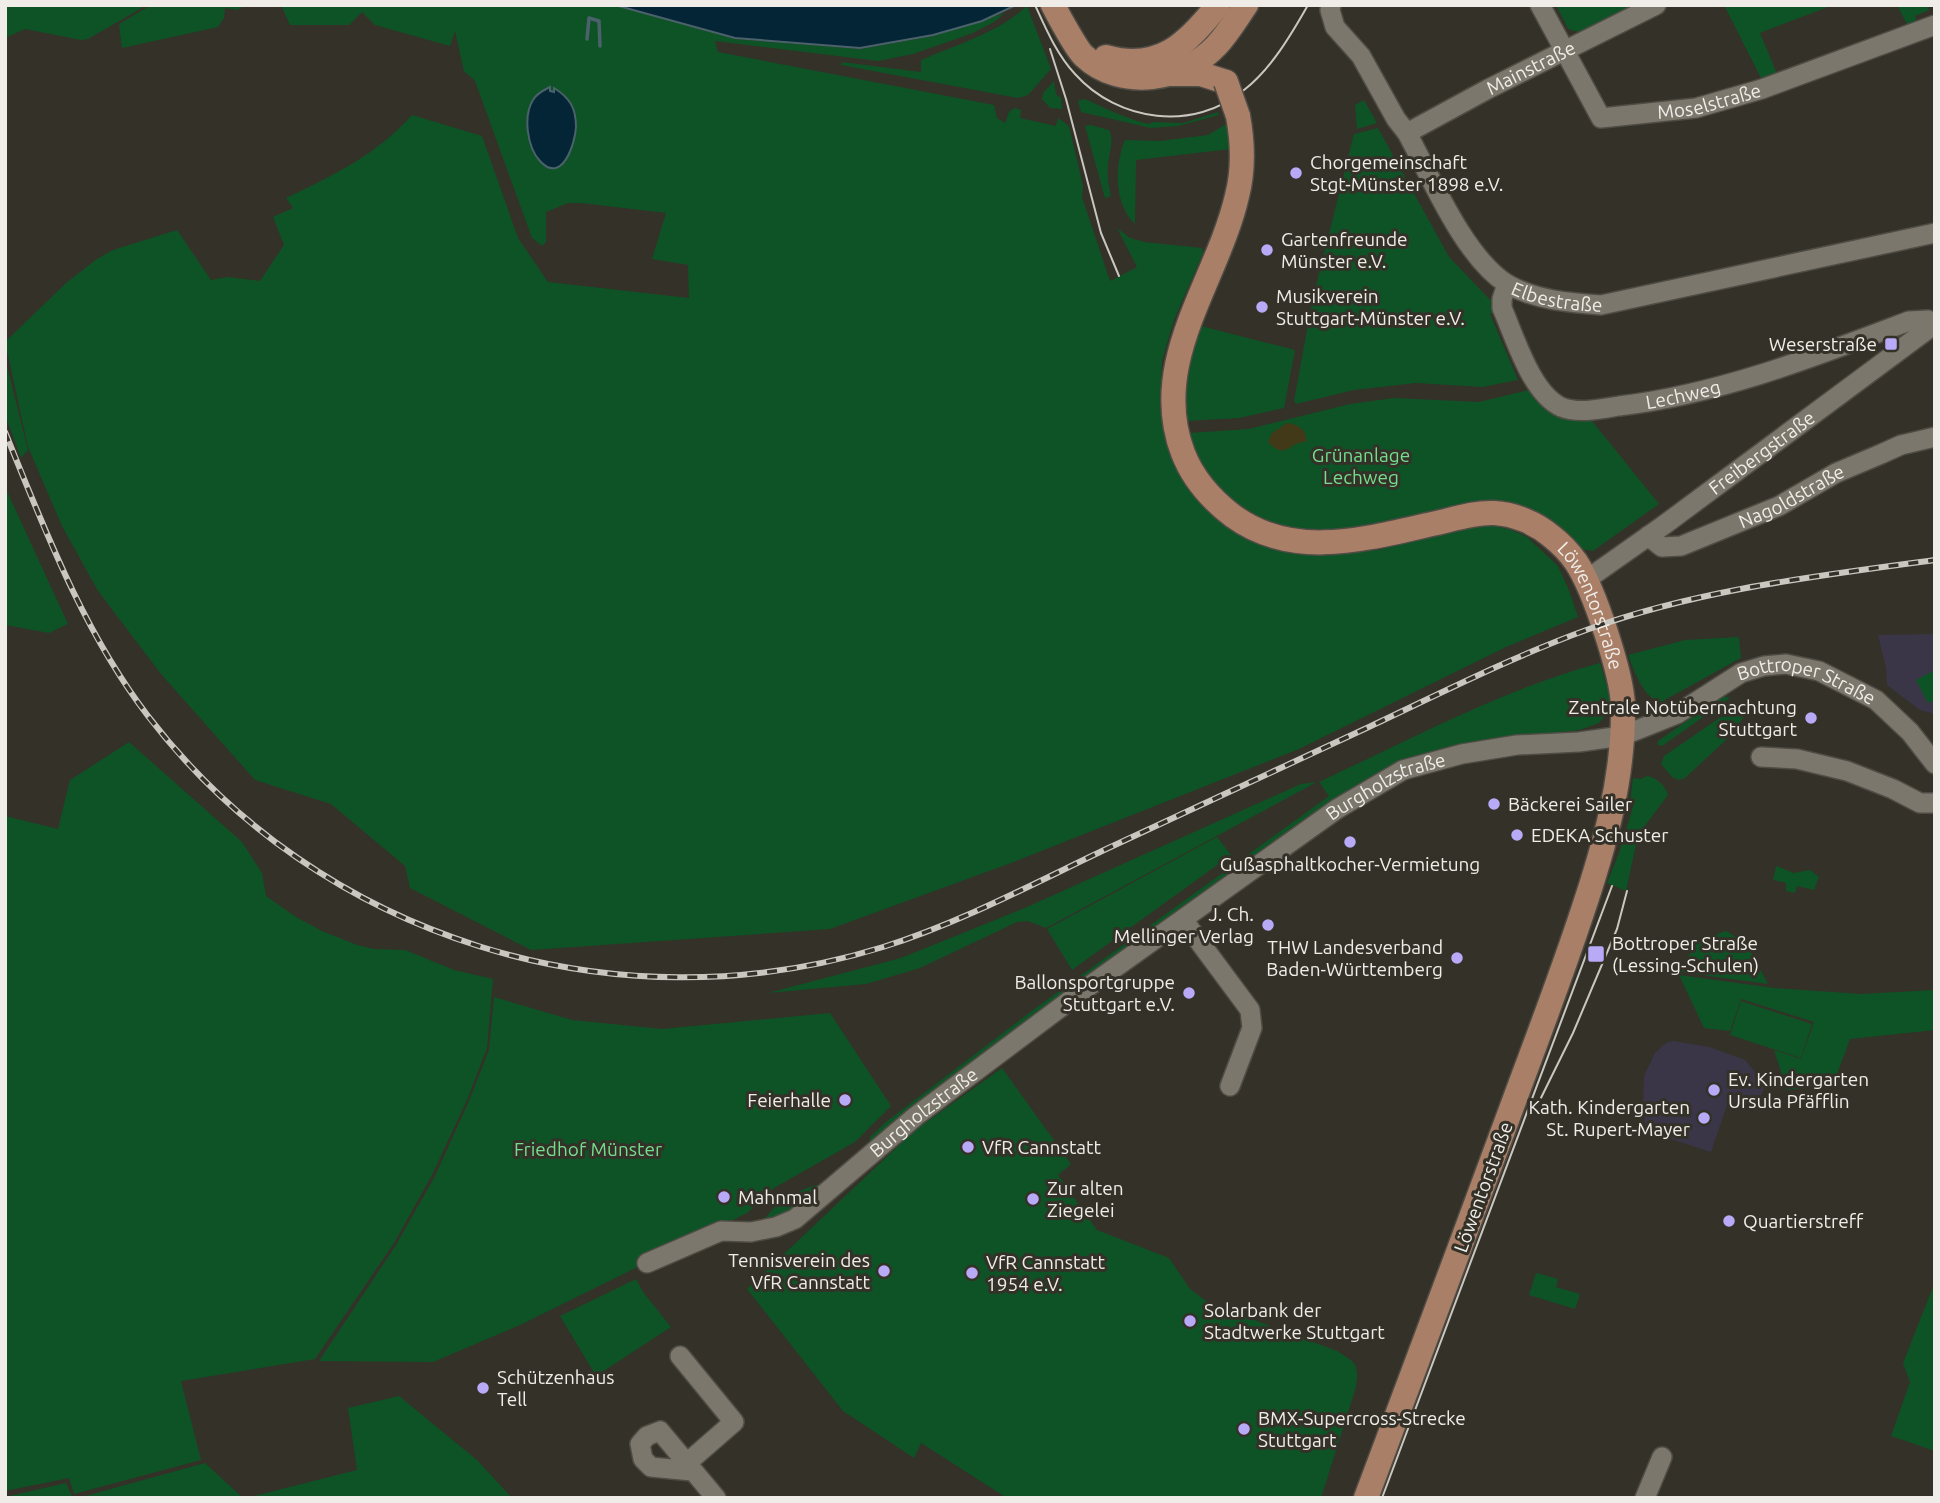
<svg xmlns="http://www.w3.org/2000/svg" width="1940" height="1503" viewBox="0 0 1940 1503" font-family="Ubuntu,sans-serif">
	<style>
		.education { fill: #3b3647 }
		.green { fill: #0e5326 }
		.sand { fill: #413918 }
		.water { fill: #042536; stroke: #4b616b; stroke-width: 2 }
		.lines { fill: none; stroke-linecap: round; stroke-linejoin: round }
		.stream { stroke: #4b616b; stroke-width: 3.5 }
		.minor-casing { stroke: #4f4c45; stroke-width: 22 }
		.major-casing { stroke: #4f4c45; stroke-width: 27 }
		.minor { stroke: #7b776d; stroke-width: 19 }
		.major { stroke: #aa7f67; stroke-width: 24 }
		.tram { stroke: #cac7c1; stroke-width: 2 }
		.rail-casing { stroke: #cac7c1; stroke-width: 6 }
		.rail { stroke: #343128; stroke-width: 3.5; stroke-dasharray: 10; stroke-linecap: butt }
		.major-bridge-casing { stroke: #4f4c45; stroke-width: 27; stroke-linecap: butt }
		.major-bridge { stroke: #aa7f67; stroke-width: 24 }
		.poi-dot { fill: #b9aaf7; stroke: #343128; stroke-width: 2.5 }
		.labels { text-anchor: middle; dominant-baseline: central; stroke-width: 6; stroke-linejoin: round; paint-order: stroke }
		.street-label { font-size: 19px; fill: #f0ede8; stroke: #343128 }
		.poi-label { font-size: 19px; fill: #f0ede8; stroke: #343128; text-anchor: start }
		.park-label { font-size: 19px; fill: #74de8d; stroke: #343128 }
	</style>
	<rect width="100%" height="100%" fill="#343128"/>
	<path class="education" d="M 1935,634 L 1935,714 L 1920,710 L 1887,685 L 1886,668 L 1878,635 Z
		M 1673,1041 L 1709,1047 L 1745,1060 L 1765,1084 L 1756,1111 L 1728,1102 L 1711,1152 L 1646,1131 L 1643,1109 L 1644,1076 L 1655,1053 L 1666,1043 Z"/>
	<path class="green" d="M 5,5 L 147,5 L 88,39 L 81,40 L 25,29 L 5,38 Z
		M 151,5 L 246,5 L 237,10 L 225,8 L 224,18 L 218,27 L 122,48 L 119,24 Z
		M 281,5 L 615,5 L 735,39 L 860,49 L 933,36 L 1005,13 L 994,22 L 973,33 L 913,54 L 878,61 L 715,41 L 718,52 L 994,105 L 997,118 L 1005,123 L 1009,112 L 1014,108 L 1021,110 L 1020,118 L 1056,126 L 1058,118 L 1069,126 L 1083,186 L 1082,197 L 1110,281 L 1137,267 L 1117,228 L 1130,238 L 1144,242 L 1202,248 L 1203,253 L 1174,320 L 1162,361 L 1160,399 L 1160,410 L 1174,467 L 1201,503 L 1256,541 L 1301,555 L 1379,550 L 1449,530 L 1488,524 L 1511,530 L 1527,537 L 1558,566 L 1569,590 L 1578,617 L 1506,647 L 1299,749 L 1011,863 L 830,929 L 531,950 L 410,888 L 405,866 L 331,804 L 255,780 L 161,674 L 98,591 L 62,526 L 28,447 L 5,342 L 66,283 L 97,259 L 113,250 L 177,230 L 211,280 L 228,277 L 260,281 L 284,245 L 273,217 L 293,208 L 286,198 C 331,177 379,153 412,115 L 482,136 L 518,238 L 548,282 L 689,298 L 688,265 L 652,259 L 666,213 L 581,203 L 568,203 L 546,212 L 546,242 L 542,246 L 532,238 L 475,81 L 464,71 L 455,31 L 450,46 L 375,25 L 362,12 L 349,25 L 290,25 Z
		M 1556,5 L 1637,5 L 1582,33 L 1568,29 Z
		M 1724,5 L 1833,5 L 1760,33 L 1777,74 L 1762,80 Z
		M 1897,5 L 1926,5 L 1929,10 L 1915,16 L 1918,25 L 1909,28 Z
		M 1027,6 L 1051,69 L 1028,95 L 1018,98 L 841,65 L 842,62 L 921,72 L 921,60 C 958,44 997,33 1027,6 Z
		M 1054,81 L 1056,94 L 1061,98 L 1062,109 L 1050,108 L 1042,99 L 1043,93 Z
		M 1085,99 C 1107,109 1127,119 1149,124 L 1153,122 L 1183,123 L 1218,112 L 1219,115 L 1178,126 L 1151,128 L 1081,112 L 1078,101 Z
		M 1364,100 L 1377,123 L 1357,129 L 1355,105 Z
		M 1228,123 L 1231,149 L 1136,160 L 1135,224 C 1114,204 1114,166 1125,140 L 1160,141 L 1208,135 Z
		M 1091,125 L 1109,130 C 1115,141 1108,155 1108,168 C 1107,178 1109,187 1111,196 L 1105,198 L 1085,126 Z
		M 1378,128 L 1449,257 L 1499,309 L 1490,314 L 1518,380 L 1482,387 L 1416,383 L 1354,390 L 1296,404 L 1294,401 L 1313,298 L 1354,134 Z
		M 1201,326 L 1295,350 L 1284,408 L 1239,418 L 1185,421 C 1183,385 1189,360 1201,326 Z
		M 5,358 L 28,450 L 21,458 L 5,415 Z
		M 1533,389 L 1565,417 L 1592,421 L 1659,504 L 1593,551 L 1581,549 C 1555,521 1540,508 1502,502 L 1322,535 L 1273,528 L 1229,502 L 1201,468 L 1188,433 L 1249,429 L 1350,404 L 1394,398 L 1479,402 Z
		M 5,487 L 68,624 L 49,633 L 5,625 Z
		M 1739,637 L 1741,658 L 1661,702 C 1644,699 1634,671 1628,655 L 1685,640 Z
		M 1600,663 L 1610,697 L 1607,713 L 1599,723 L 1580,730 L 1515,737 L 1427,756 L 868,1148 L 870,1137 L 886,1122 L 1029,1013 L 1329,796 L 1319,782 C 1411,739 1501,690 1600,663 Z
		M 1935,670 L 1935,700 L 1928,703 L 1916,680 Z
		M 1723,696 L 1730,698 L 1662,746 L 1658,745 L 1658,741 Z
		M 1736,709 L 1741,712 L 1743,718 L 1728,738 L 1685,778 L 1679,780 L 1672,777 L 1661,764 L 1664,756 L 1731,710 Z
		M 129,742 L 242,842 L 262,873 L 266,896 L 296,917 L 322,931 L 357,945 L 374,949 L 405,950 L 454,970 L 493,979 L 487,1048 L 467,1100 L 432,1175 L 394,1243 L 315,1359 L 181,1381 L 201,1460 L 74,1494 L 69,1478 L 5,1491 L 5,816 L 58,829 L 70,780 Z
		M 1647,776 C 1656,777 1666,786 1668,795 L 1638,835 L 1626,891 L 1607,883 L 1619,853 L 1634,803 L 1630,801 L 1633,778 L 1641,779 Z
		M 1317,782 L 1046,928 L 1028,921 L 1017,922 L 920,968 L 866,984 L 768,993 L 901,958 L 1027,907 L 1301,784 Z
		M 1217,837 L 1231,855 L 1072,970 L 1047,929 Z
		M 1776,866 L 1794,873 L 1810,870 L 1819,877 L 1814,890 L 1797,886 L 1795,893 L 1786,891 L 1786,883 L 1773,880 Z
		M 1726,931 L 1746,943 L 1768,984 L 1680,972 L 1696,942 Z
		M 1679,975 L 1774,988 L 1861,994 L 1935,990 L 1935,1030 L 1850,1039 L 1833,1085 L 1787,1090 L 1774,1050 L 1801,1059 L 1814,1022 L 1741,999 L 1730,1031 L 1704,1028 Z
		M 494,997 L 572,1020 L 662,1029 L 830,1013 L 891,1106 L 855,1142 L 774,1188 L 747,1213 L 520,1325 L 433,1362 L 319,1361 L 396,1245 L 435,1176 L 469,1101 L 489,1050 Z
		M 1741,1001 L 1812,1024 L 1801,1058 L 1730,1035 Z
		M 1002,1068 L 1071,1164 L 1058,1175 L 1097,1230 L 1169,1258 L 1190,1289 L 1209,1303 L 1337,1351 C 1356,1363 1359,1363 1356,1387 L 1321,1498 L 1007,1498 L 921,1443 L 914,1458 L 843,1411 L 747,1289 L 914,1131 Z
		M 832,1182 L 795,1216 L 759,1225 L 782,1199 L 812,1186 Z
		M 1536,1273 L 1558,1279 L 1556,1287 L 1580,1294 L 1575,1309 L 1529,1295 Z
		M 636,1279 L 643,1292 L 671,1327 L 596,1376 L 560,1316 Z
		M 1935,1282 L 1935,1451 L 1891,1436 L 1910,1382 L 1903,1363 Z
		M 399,1396 L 477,1460 L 512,1498 L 246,1498 L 357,1470 L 348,1408 Z
		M 205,1463 L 243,1498 L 78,1498 Z
		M 66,1483 L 73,1498 L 5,1498 L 5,1497 Z"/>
	<path class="sand" d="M 1287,423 C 1298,424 1308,431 1306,442 C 1287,442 1287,461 1268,442 L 1272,433 Z"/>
	<path class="water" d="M 615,5 L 1016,5 L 982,21 L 933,35 L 860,48 L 735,38 Z
		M 550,87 L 550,91 L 554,92 L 554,88 C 570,98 576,108 576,127 C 575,144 562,185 540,161 C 527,147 523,116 533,100 C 537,93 544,90 550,87 Z"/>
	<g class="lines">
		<path class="stream" d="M 587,39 L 589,18 L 599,21 L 600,46"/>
		<g class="minor-casing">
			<g id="minor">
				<path id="s1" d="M 1331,5 L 1330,10 L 1335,27 L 1361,56 L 1396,119 L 1407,133 C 1431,177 1464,257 1507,284 C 1535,300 1570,303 1601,305 L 1935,233"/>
				<path id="s2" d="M 1540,5 L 1601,118 L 1696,108 L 1762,89 L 1935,25"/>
				<path id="s3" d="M 1407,133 L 1488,89 L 1656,5"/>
				<path id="s4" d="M 1507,284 L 1502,299 L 1502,308 C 1515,337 1531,393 1561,407 C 1578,414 1601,409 1619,406 C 1720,394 1814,357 1909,321 L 1928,320 L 1935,324"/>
				<path id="s5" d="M 1648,536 L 1662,547 L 1681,546 L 1779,506 L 1836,473 L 1881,454 L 1901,445 L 1935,437"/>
				<path id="s6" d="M 1586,580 L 1664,525 L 1935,324"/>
				<path d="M 1761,757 L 1797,759 L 1847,771 L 1893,789 L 1920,803 L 1935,803"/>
				<path d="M 1184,921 L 1250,1010 L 1252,1028 L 1230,1086"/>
				<path id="s7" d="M 647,1263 L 721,1231 L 751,1232 L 776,1227 L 795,1219 L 916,1116 L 1081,992 L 1337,809 L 1403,770 L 1462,754 L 1517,745 L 1579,742 L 1622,736 L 1677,714 L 1741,673 L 1764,666 L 1786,664 L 1819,671 L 1876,700 L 1910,732 L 1935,764"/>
				<path d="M 680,1356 L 734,1422 L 687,1463"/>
				<path d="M 692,1471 L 651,1467 L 643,1459 L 640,1444 L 647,1436 L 660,1431 L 716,1498"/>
				<path d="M 1645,1498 L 1662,1457"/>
			</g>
		</g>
		<g class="major-casing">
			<g id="major">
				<path d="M 1053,5 C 1058,15 1077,50 1084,56 C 1121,91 1184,81 1217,45 C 1228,33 1237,18 1246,5"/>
				<path d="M 1106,57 C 1159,72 1187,44 1218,5"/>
				<path d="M 1172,74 L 1201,74 L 1226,82"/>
				<path id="s8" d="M 1238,116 C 1243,143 1244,169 1237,196 C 1217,282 1148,362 1183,453 C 1193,479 1212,500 1233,516 C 1296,562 1372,537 1441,522 C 1457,518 1477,512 1494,513 C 1514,514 1536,523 1551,536 C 1560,543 1569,552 1576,562 C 1594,589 1622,674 1623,706 C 1624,779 1604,848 1581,916 C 1562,973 1541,1029 1520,1085 C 1469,1223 1418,1360 1366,1498"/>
			</g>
		</g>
		<use href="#minor" class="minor"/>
		<use href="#major" class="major"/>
		<path class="tram" d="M 1035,5 C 1046,29 1057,55 1075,74 C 1118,122 1194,132 1244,90 C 1271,69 1291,35 1308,5
			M 1050,49 L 1066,99 L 1101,233 L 1119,276
			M 1536,1108 L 1573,1033 L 1617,929 L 1627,891
			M 1382,1498 L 1612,886"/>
		<g class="rail-casing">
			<path id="rail" d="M 5,432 C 45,530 83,631 148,716 C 319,939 615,1030 883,947 C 959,923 1031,885 1102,851 C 1192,809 1281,768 1371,726 C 1443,692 1514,656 1589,629 C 1700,589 1818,576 1935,560"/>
		</g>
		<use href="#rail" class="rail"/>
		<g class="major-bridge-casing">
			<path id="major-bridge" d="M 1226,82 L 1238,116"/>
		</g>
		<use href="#major-bridge" class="major-bridge"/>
	</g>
	<g class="poi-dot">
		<circle cx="1296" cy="173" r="7"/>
		<circle cx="1267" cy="250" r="7"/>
		<circle cx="1262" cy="307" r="7"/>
		<rect x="1884" y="337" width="14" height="14" rx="3.5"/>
		<circle cx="1811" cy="718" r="7"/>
		<circle cx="1494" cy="804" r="7"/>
		<circle cx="1517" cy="835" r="7"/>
		<circle cx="1350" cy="842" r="7"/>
		<circle cx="1268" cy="925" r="7"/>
		<rect x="1587" y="945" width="18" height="18" rx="3.5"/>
		<circle cx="1457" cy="958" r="7"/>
		<circle cx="1189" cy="993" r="7"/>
		<circle cx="1714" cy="1090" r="7"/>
		<circle cx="845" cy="1100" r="7"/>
		<circle cx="1704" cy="1118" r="7"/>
		<circle cx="968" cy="1147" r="7"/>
		<circle cx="724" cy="1197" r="7"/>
		<circle cx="1033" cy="1199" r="7"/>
		<circle cx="1729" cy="1221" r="7"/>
		<circle cx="884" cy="1271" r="7"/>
		<circle cx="972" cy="1273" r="7"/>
		<circle cx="1190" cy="1321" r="7"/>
		<circle cx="483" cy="1388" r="7"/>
		<circle cx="1244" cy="1429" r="7"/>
	</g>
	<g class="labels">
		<g class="street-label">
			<text stroke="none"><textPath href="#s3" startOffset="140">Mainstraße</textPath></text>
			<text stroke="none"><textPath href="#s2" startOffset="238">Moselstraße</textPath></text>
			<text stroke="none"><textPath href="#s1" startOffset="387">Elbestraße</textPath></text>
			<text stroke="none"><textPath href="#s4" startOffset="266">Lechweg</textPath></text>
			<text stroke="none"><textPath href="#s6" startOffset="217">Freibergstraße</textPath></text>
			<text stroke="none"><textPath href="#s5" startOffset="158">Nagoldstraße</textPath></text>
			<text stroke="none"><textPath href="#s8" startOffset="845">Löwentorstraße</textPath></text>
			<text stroke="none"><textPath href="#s7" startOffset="1340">Bottroper Straße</textPath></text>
			<text stroke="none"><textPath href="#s7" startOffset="891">Burgholzstraße</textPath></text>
			<text stroke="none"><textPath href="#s7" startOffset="324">Burgholzstraße</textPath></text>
			<text transform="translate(1483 1187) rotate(-70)">Löwentorstraße</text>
		</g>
		<g class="poi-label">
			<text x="1310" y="162">Chorgemeinschaft<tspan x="1310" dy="22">Stgt-Münster 1898 e.V.</tspan></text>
			<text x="1281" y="239">Gartenfreunde<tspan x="1281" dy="22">Münster e.V.</tspan></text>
			<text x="1276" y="296">Musikverein<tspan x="1276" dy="22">Stuttgart-Münster e.V.</tspan></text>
			<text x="1877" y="344" text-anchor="end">Weserstraße</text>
			<text x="1797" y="707" text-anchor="end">Zentrale Notübernachtung<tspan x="1797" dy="22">Stuttgart</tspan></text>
			<text x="1508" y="804">Bäckerei Sailer</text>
			<text x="1531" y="835">EDEKA Schuster</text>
			<text x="1350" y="864" text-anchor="middle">Gußasphaltkocher-Vermietung</text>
			<text x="1254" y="914" text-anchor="end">J. Ch.<tspan x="1254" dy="22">Mellinger Verlag</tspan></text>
			<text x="1612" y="943">Bottroper Straße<tspan x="1612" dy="22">(Lessing-Schulen)</tspan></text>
			<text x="1443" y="947" text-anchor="end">THW Landesverband<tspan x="1443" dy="22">Baden-Württemberg</tspan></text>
			<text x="1175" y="982" text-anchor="end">Ballonsportgruppe<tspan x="1175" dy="22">Stuttgart e.V.</tspan></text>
			<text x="1728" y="1079">Ev. Kindergarten<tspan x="1728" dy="22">Ursula Pfäfflin</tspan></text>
			<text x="831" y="1100" text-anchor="end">Feierhalle</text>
			<text x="1690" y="1107" text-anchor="end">Kath. Kindergarten<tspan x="1690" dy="22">St. Rupert-Mayer</tspan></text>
			<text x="982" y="1147">VfR Cannstatt</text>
			<text x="1047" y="1188">Zur alten<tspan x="1047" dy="22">Ziegelei</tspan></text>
			<text x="738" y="1197">Mahnmal</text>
			<text x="1743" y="1221">Quartierstreff</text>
			<text x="870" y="1260" text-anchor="end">Tennisverein des<tspan x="870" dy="22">VfR Cannstatt</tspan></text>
			<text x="986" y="1262">VfR Cannstatt<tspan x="986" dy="22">1954 e.V.</tspan></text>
			<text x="1204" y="1310">Solarbank der<tspan x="1204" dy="22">Stadtwerke Stuttgart</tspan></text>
			<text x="497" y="1377">Schützenhaus<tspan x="497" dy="22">Tell</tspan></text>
			<text x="1258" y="1418">BMX-Supercross-Strecke<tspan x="1258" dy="22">Stuttgart</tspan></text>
		</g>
		<g class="park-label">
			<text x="1361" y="455">Grünanlage<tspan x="1361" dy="22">Lechweg</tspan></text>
			<text x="588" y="1149">Friedhof Münster</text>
		</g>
	</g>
	<rect width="1940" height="1503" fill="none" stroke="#f0ede8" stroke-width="14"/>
</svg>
